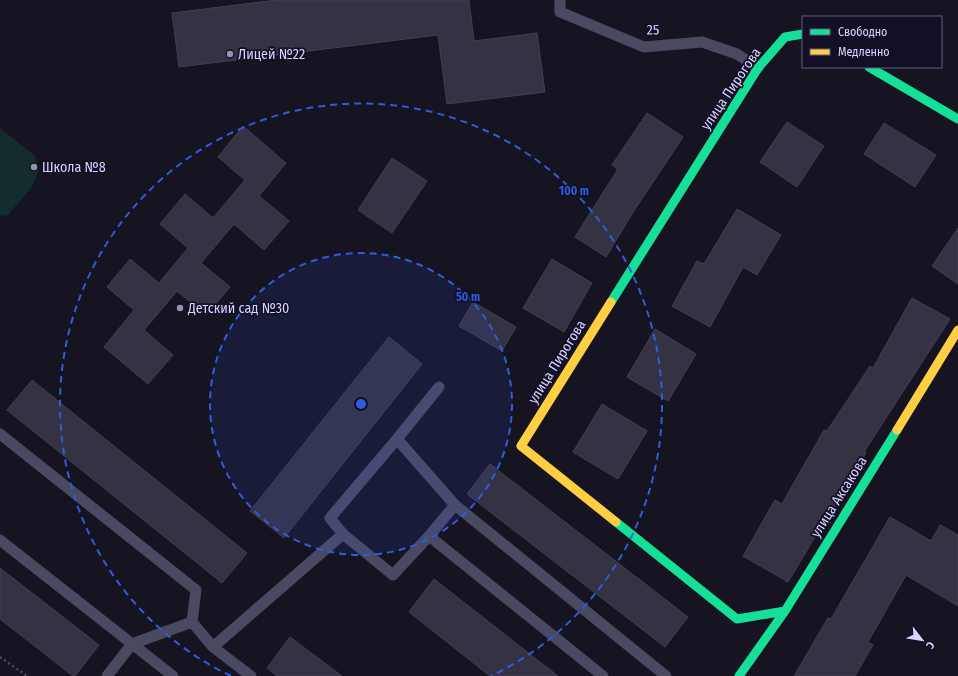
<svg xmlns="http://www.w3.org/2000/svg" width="958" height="676" viewBox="0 0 958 676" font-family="'Fira Sans Condensed',sans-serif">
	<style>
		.green { fill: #132c2d }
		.building { fill: #343243; stroke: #433f54 }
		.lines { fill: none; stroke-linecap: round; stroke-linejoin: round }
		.path { stroke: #44505f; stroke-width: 2.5; stroke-dasharray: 2 3; stroke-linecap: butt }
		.lane { stroke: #4a4962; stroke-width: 11 }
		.fast { stroke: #16e098; stroke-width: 9 }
		.slow { stroke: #ffcf43; stroke-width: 9 }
		.ring { fill: none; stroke: #305bdc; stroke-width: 2; stroke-dasharray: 7 5 }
		.poi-dot { fill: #9591b1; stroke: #130f26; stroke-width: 1.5 }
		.labels { text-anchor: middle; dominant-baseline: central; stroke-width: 3.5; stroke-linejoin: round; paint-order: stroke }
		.street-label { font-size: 14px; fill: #d9d4ff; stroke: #130f26 }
		.poi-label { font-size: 14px; fill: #d9d4ff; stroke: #130f26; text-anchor: start }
		.centre { fill: #305bdc; stroke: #130f26; stroke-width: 2 }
		.ring-label { font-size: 12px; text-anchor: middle; font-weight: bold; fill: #305bdc; stroke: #130f26; stroke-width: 3.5; stroke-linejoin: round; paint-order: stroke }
	</style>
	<rect width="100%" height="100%" fill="#161421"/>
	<path class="green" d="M 0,128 L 35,156 L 39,170 L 32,187 L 8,215 L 0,216 Z"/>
	<path class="building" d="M 276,0 L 469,0 L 474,41 L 537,33 L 545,92 L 447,104 L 438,35 L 179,67 L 172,13 Z
		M 647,113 L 683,137 L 635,209 L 606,257 L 575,237 L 618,169 L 612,165 Z
		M 787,122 L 824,146 L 797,187 L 760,162 Z
		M 884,123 L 936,155 L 915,187 L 864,154 Z
		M 243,126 L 286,163 L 259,196 L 289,221 L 264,250 L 234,224 L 201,263 L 230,287 L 206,315 L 177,291 L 144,330 L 173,355 L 148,384 L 104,347 L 134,310 L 107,287 L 130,259 L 159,283 L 188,248 L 160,224 L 185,194 L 213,218 L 245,180 L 218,157 Z
		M 392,158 L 427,181 L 392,233 L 358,210 Z
		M 737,209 L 781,235 L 757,275 L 743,267 L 710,327 L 672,306 L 697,261 L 704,264 Z
		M 958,228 L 958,284 L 932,266 Z
		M 552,259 L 592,283 L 564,332 L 523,308 Z
		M 912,298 L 950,319 L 864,452 L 866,453 L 848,485 L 832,511 L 831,510 L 788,582 L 743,556 L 775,500 L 782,504 L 824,430 L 827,431 L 870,366 L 873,368 Z
		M 473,302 L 516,327 L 502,351 L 459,326 Z
		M 655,329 L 696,354 L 668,401 L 627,377 Z
		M 389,337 L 422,364 L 284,538 L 250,511 Z
		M 32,380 L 247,553 L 222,583 L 7,410 Z
		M 602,404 L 647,431 L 618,479 L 573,452 Z
		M 490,464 L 688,617 L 665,647 L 467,494 Z
		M 890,517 L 931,541 L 940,525 L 958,535 L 958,606 L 906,575 L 868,642 L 873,645 L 855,676 L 794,676 L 828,618 L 831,619 Z
		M 0,568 L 99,645 L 75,676 L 73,676 L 0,619 Z
		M 434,579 L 558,676 L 490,676 L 409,612 Z
		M 290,637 L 342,676 L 277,676 L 267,668 Z"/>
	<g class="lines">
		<path class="path" d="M 0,657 L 27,676"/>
		<path class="lane" d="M 560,0 L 560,12 L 644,47 L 702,42 L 737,54 L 758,68
			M 0,434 L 196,590 L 192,622
			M 397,439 L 439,387
			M 343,534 L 330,518 L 397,439 L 455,505 L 666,676
			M 429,536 L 603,676
			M 0,540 L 173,676
			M 213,647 L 343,534 L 393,575 L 429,536 L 455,505
			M 107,676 L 132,644 L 192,622 L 213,647 L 251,676"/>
		<path class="fast" d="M 869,67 L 958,119
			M 611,302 L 758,68 L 785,37 L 803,34
			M 616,522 L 737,619 L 785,611
			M 739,676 L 785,611 L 897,430"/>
		<path class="slow" d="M 611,302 L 521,446 L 616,522
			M 897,430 L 958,330"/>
	</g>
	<circle cx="361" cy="404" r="151" fill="#305bdc" fill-opacity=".12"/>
	<g class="ring">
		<circle cx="361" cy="404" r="151"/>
		<path d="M231 676A301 301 0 1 1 491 676"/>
	</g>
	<g class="poi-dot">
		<circle cx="230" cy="54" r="4"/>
		<circle cx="34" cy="167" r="4"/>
		<circle cx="180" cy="308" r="4"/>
	</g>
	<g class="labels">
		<g class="street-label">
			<text transform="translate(653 30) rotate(-1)">25</text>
			<text transform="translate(731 89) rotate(-56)">улица Пирогова</text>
			<text transform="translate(557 362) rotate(-58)">улица Пирогова</text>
			<text transform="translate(839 497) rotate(-58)">улица Аксакова</text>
		</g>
		<g class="poi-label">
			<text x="238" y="54">Лицей №22</text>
			<text x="42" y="167">Школа №8</text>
			<text x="188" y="308">Детский сад №30</text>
		</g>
	</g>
	<circle cx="361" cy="404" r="6" class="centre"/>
	<g class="ring-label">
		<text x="574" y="195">100 m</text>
		<text x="468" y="301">50 m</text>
	</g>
	<rect x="802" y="16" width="140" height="52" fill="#130f26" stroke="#625e7d"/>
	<rect x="810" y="29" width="20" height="6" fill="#16e098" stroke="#625e7d"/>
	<text x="838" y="36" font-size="12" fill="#d9d4ff">Свободно</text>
	<rect x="810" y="49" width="20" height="6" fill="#ffcf43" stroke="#625e7d"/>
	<text x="838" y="56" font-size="12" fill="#d9d4ff">Медленно</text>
	<g transform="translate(922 640) rotate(121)" stroke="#130f26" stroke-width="3" paint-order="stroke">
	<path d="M0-3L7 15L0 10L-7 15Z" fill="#d9d4ff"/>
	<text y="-6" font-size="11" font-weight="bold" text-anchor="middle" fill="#d9d4ff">С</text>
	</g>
</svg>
